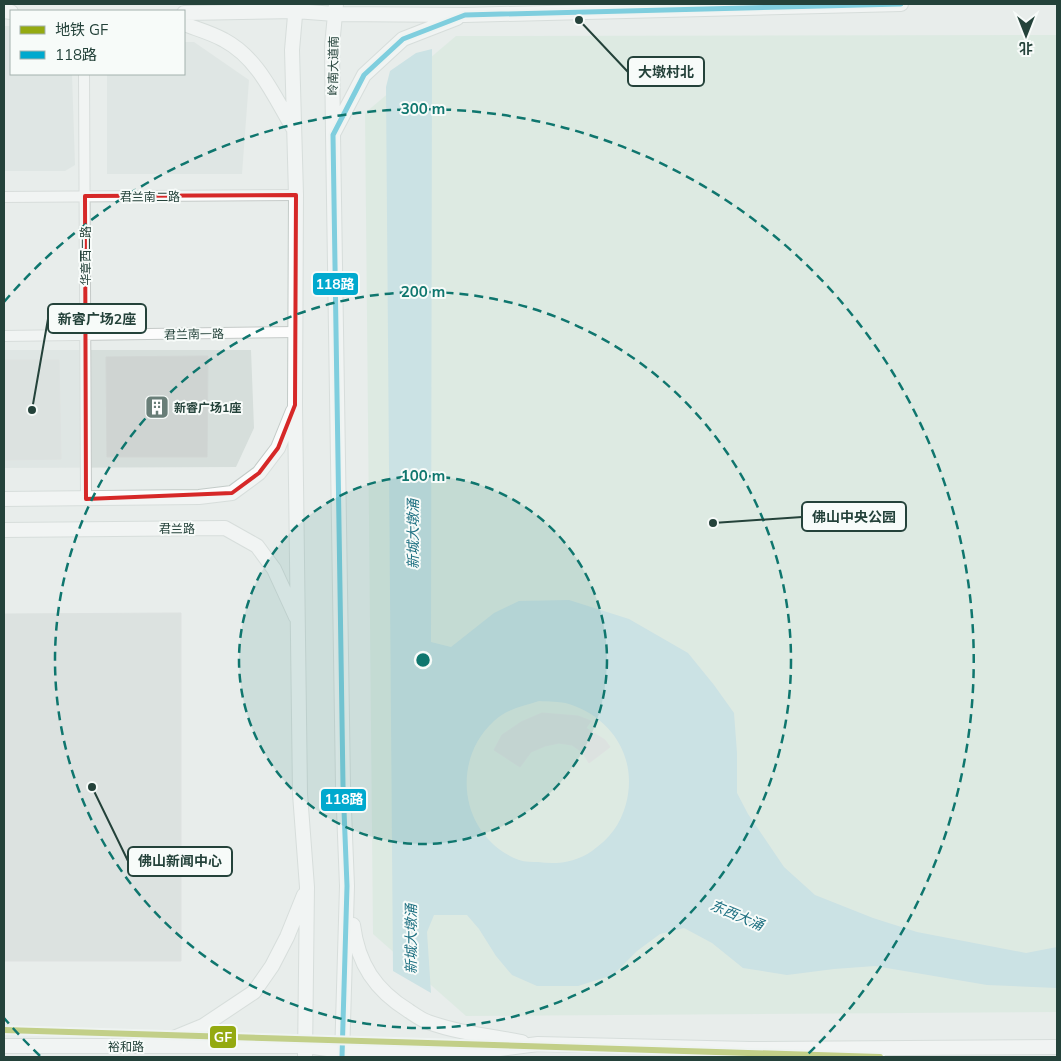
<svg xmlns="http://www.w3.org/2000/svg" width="1061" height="1061" viewBox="0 0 1061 1061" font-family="Mulish,'Noto Sans SC',sans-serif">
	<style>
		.built { fill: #d6dedb }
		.green { fill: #d1e6d8 }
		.water { fill: #a9d4db; fill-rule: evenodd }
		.building { fill: #cfd4d2; stroke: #d1d6d4 }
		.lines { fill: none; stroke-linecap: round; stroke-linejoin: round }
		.street-casing { stroke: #c5cac8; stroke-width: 12 }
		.secondary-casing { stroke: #c3cbc8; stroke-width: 16 }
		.street { stroke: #fcfcfc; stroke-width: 10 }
		.secondary { stroke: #fcfcfc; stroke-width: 14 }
		.bus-1-casing { stroke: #f7fbf9; stroke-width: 9 }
		.bus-1 { stroke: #00a9ce; stroke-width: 5 }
		.metro-1-casing { stroke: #f7fbf9; stroke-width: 10 }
		.metro-1 { stroke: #94aa11; stroke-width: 6 }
		.marked { fill: none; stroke: #d62828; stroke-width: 4; stroke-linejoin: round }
		.ring { fill: none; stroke: #0f766e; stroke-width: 2.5; stroke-dasharray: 9 6 }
		.labels { text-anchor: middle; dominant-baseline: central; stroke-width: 4; stroke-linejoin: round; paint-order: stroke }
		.street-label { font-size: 12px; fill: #24423a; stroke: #f7fbf9 }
		.poi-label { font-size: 12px; font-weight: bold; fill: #24423a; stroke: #f7fbf9; text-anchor: start }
		.water-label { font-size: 14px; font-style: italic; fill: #1c6f80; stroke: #f7fbf9 }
		.centre { fill: #0f766e; stroke: #f7fbf9; stroke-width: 2.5 }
		.ring-label { font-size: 15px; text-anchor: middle; font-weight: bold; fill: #0f766e; stroke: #f7fbf9; stroke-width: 4; stroke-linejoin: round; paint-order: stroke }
		.leader { fill: none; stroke: #24423a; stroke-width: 2 }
		.callout-dot { fill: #24423a; stroke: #f7fbf9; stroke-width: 2 }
		.callout { fill: #f7fbf9; stroke: #24423a; stroke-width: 2 }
		.callout-label { font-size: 14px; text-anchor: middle; font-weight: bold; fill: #24423a }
		.line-badge { stroke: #f7fbf9; stroke-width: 2 }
		.badge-label { font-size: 14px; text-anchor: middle; font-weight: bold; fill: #fff }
	</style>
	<rect width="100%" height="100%" fill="#e8edeb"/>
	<path class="built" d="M 4,26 L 11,26 L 11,74 L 72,74 L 75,165 L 65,171 L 4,171 Z
		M 184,42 L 194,42 L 249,80 L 242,174 L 107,174 L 107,74 L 184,74 Z
		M 4,350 L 251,350 L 254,428 L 236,467 L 4,468 Z"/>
	<path class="green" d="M 1057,35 L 1057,1012 L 466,1016 L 373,934 L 365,113 L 456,36 Z"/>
	<path class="water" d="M 432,49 L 431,642 L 451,647 L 494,613 L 519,601 L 569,600 L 629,619 L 688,653 L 714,685 L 734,713 L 737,753 L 737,793 L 748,814 L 784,867 L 815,895 L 873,918 L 917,932 L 1026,953 L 1057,947 L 1057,988 L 987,985 L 875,966 L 834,969 L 787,975 L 743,968 L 712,943 L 684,928 L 660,934 L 637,951 L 613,975 L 578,986 L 537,986 L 512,975 L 496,956 L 479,929 L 467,915 L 434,915 L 427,932 L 431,993 L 393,971 L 386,87 L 390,71 L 416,53 ZM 539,701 C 548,702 560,701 569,704 C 613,718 638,759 626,804 C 620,825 610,838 592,851 C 576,862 557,865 538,862 C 532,862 525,862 519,860 C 461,838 449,762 494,721 C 507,709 523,706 539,701 Z"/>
	<path class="building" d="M 208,356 L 207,457 L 107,457 L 106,357 Z
		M 4,360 L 59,360 L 61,459 L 4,460 Z
		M 181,613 L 181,961 L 4,961 L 4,614 Z
		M 542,713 L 578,716 L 591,721 L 586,728 L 605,740 L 610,747 L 589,763 L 582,752 L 572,745 L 559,743 L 545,746 L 531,752 L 520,767 L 494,750 L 502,735 L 521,722 Z"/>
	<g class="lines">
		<g class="street-casing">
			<path id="street" d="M 84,74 L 86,499
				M 4,197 L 296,195
				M 4,336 L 295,332"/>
		</g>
		<g class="secondary-casing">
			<path id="secondary" d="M 296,4 L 292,50 L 296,195 L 295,405 L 300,794 L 307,887 L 305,1057
				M 336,4 L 332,46 L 333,135 L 343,785 L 347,886 L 342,1057
				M 4,11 L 11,12
				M 184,13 L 295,11 L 335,14 L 465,15 L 901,4
				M 184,24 C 197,29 212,33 224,40 C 258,58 274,96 293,128
				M 334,132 L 364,75 L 403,39 L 457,18
				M 4,499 L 199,497 L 232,493 L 259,473 L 278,448 L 293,411
				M 4,530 L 225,528 L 257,546 L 274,569 L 296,617
				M 353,925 C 358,964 375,990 409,1011 C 415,1015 422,1020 428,1022 C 458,1033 491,1036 522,1042
				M 164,1042 L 203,1026 L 254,992 L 272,966 L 287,937 L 304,895
				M 4,1046 L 305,1046 L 343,1051 L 484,1051 L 538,1044 L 749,1049 L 1057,1047"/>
		</g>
		<use href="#street" class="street"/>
		<use href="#secondary" class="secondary"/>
		<g class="bus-1-casing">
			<path id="bus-1" d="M 342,1057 L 347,886 L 343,785 L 333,135 L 364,75 L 403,39 L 465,15 L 901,4"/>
		</g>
		<use href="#bus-1" class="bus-1"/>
		<g class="metro-1-casing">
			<path id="metro-1" d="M 4,1030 L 880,1057"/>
		</g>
		<use href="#metro-1" class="metro-1"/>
	</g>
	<path d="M0 0H1061V1061H0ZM 296,195 L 295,405 L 278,448 L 259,473 L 232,493 L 86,499 L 85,196 Z" fill="#e8edeb" fill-opacity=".55" fill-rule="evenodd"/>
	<path class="marked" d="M 296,195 L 295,405 L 278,448 L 259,473 L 232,493 L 86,499 L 85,196 Z"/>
	<circle cx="423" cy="660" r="184" fill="#0f766e" fill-opacity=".12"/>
	<g class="ring">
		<circle cx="423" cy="660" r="184"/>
		<circle cx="423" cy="660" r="368"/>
		<path d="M40 1056A551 551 0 0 1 4 1018M4 302A551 551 0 1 1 806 1056"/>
	</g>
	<defs>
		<g id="building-square" transform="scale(1.25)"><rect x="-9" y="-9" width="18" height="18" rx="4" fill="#697e78" stroke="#f7fbf9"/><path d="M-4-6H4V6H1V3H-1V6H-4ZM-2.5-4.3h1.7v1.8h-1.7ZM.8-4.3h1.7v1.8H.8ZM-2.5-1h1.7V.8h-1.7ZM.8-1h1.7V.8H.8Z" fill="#fff"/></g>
	</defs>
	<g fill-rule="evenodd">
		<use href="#building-square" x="157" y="407"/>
	</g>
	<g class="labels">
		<g class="street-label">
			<text transform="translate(333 66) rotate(-89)">岭南大道南</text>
			<text x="150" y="196">君兰南二路</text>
			<text transform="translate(85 256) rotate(-90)">华章西二路</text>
			<text transform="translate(194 334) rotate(-1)">君兰南一路</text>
			<text x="177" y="528">君兰路</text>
			<text x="126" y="1046">裕和路</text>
		</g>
		<g class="poi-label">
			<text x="174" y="407">新睿广场1座</text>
		</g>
		<g class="water-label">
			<text transform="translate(413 534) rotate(-90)">新城大墩涌</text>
			<text transform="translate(737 915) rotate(23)">东西大涌</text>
			<text transform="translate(411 939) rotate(-90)">新城大墩涌</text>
		</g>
	</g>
	<circle cx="423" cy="660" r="8" class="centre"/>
	<g class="ring-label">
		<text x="423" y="114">300 m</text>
		<text x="423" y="297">200 m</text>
		<text x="423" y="481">100 m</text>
	</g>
	<path class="leader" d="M579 20L628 72M32 410L48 319M713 523L802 517M92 787L128 861"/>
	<g class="callout-dot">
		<circle cx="579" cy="20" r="5"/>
		<circle cx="32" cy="410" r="5"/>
		<circle cx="713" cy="523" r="5"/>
		<circle cx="92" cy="787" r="5"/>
	</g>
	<g class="callout">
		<rect x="628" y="57" width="76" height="29" rx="5"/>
		<rect x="48" y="304" width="98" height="29" rx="5"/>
		<rect x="802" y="502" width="104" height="29" rx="5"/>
		<rect x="128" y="847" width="104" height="29" rx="5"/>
	</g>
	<g class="callout-label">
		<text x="666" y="77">大墩村北</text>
		<text x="97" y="324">新睿广场2座</text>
		<text x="854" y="522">佛山中央公园</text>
		<text x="180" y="866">佛山新闻中心</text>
	</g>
	<g class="line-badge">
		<rect x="312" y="272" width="47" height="24" rx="5" fill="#00a9ce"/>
		<rect x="320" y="788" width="47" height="24" rx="5" fill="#00a9ce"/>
		<rect x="209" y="1025" width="28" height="24" rx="5" fill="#94aa11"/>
	</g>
	<g class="badge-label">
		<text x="335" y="289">118路</text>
		<text x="344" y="804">118路</text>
		<text x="223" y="1042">GF</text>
	</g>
	<rect width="1061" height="1061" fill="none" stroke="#24423a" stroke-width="10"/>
	<rect x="10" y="10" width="175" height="65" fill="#f7fbf9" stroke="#a3b1ad"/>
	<rect x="20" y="26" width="25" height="8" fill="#94aa11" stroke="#a3b1ad"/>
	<text x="55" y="35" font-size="15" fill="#24423a">地铁 GF</text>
	<rect x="20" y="51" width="25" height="8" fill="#00a9ce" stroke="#a3b1ad"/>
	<text x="55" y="60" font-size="15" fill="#24423a">118路</text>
	<g transform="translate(1026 35) rotate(180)" stroke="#f7fbf9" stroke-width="4" paint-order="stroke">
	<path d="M0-4L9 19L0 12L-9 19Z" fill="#24423a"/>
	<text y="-8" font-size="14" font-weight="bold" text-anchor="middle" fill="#24423a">北</text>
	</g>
</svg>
